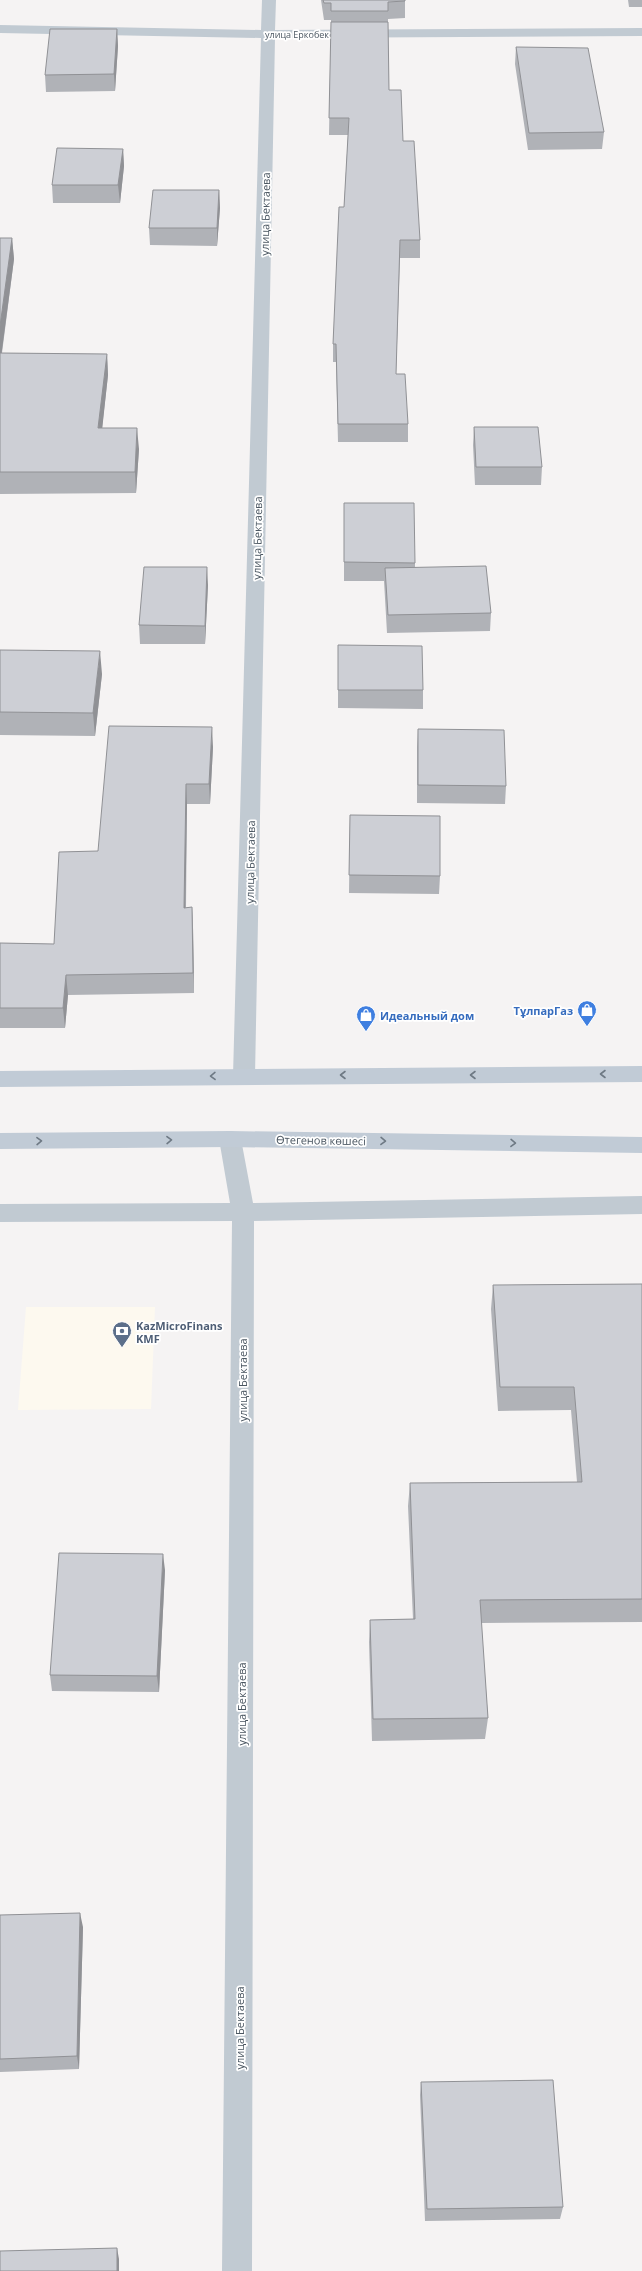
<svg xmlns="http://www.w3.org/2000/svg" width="642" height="2271" viewBox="0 0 642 2271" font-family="'Open Sans',sans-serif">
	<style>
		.commercial { fill: #fdf9ef }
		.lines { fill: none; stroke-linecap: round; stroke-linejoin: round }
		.minor { fill: #c1cad2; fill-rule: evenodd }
		.secondary { fill: #c1cbd6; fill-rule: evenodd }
		.wall { fill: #b0b2b7 }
		.shaded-wall { fill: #909195 }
		.building { fill: #cdcfd5; stroke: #909195 }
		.oneway { stroke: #6e7984 }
		.labels { text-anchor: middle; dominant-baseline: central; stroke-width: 3.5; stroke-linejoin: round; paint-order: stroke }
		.far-street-label { font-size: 9px; fill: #4a5661; stroke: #fff }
		.street-label { font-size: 11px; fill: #4a5661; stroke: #fff }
		.shop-label { font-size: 11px; font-weight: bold; fill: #366cbe; stroke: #fff; text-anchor: end }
		.service-label { font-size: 11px; font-weight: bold; fill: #4e5e75; stroke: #fff; text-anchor: start }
	</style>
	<rect width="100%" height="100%" fill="#f5f3f3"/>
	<path class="commercial" d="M 26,1307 L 155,1307 L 151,1409 L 18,1410 Z"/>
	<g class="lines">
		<path class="minor" d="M 262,0 L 276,0 L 275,30 L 642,28 L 642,36 L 275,38 L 255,1076 L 252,1082 L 244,1084 L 236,1082 L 233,1076 L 261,38 L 0,33 L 0,25 L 261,30 Z
			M 230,1131 L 238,1133 L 241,1139 L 253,1203 L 642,1196 L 642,1214 L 254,1221 L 252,2271 L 222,2271 L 232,1221 L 0,1222 L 0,1204 L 230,1203 L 219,1139 L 222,1133 Z"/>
		<path class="secondary" d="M 642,1066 L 642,1082 L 0,1087 L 0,1071 Z
			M 230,1131 L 642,1137 L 642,1153 L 230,1147 L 0,1149 L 0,1133 Z"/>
	</g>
	<path class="wall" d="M 321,0 L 405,0 L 405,18 L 388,19 L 388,22 L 389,90 L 403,141 L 420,240 L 420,258 L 400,258 L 396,374 L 408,424 L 408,442 L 338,442 L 336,362 L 333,362 L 333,344 L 344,207 L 348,135 L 329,135 L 331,20 L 324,20 Z
		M 628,0 L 642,0 L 642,7 L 629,7 Z
		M 117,29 L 118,46 L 115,91 L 46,92 L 45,75 Z
		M 516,47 L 604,132 L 602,149 L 528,150 L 515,64 Z
		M 123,149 L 124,166 L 120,203 L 53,203 L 52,185 Z
		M 219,190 L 220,208 L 217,246 L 150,245 L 149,228 Z
		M 0,238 L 12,238 L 14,259 L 2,353 L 107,354 L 108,375 L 102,428 L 139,449 L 136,493 L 0,494 Z
		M 474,427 L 542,467 L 541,485 L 475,485 L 473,445 Z
		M 344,503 L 415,563 L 415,567 L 491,613 L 490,631 L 387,633 L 384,581 L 344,581 Z
		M 208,585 L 205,644 L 140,644 L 139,625 Z
		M 338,645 L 423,690 L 423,709 L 338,708 Z
		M 0,650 L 102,674 L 95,736 L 0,735 Z
		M 418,729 L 506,786 L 505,804 L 417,803 L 417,747 Z
		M 213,747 L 210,804 L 187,804 L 186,908 L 192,907 L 193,927 L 194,993 L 68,995 L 65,1028 L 0,1028 L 0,943 L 54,944 L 98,851 Z
		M 350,815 L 440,876 L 439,894 L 349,893 Z
		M 642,1284 L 642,1622 L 481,1623 L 488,1718 L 485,1739 L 372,1741 L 369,1642 L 370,1620 L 413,1619 L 408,1506 L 410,1483 L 577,1482 L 571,1410 L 498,1411 L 491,1309 L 493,1285 Z
		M 165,1570 L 159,1692 L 52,1691 L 50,1675 Z
		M 0,1915 L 83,1927 L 79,2069 L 0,2072 Z
		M 421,2082 L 563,2207 L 560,2219 L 425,2221 L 420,2095 Z"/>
	<path class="shaded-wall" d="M 117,29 L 118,46 L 115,91 L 114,74 Z
		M 123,149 L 124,166 L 120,203 L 118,185 Z
		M 219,190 L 220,208 L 217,246 L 217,228 Z
		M 12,238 L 14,259 L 0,365 L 0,326 Z
		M 107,354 L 108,375 L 100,449 L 98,428 Z
		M 137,428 L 139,449 L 136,493 L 135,472 Z
		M 207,567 L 208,585 L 205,644 L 205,626 Z
		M 100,651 L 102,674 L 95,736 L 93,713 Z
		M 212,727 L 213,747 L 210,804 L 209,784 Z
		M 186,784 L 187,804 L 185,928 L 184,908 Z
		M 192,907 L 193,927 L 194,993 L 193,973 Z
		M 66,975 L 68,995 L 65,1028 L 63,1008 Z
		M 163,1554 L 165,1570 L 159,1692 L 157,1676 Z
		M 80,1913 L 83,1927 L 79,2069 L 77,2056 Z
		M 117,2248 L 119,2259 L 119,2271 L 117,2271 Z"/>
	<path class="building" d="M 323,0 L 405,0 L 405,1 L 388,2 L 388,11 L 331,11 L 331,3 L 324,3 Z
		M 331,22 L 388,22 L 389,90 L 401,90 L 403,141 L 414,141 L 420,240 L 400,240 L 396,374 L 405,374 L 408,424 L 338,424 L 336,344 L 333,344 L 339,207 L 344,207 L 349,118 L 329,118 Z
		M 50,29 L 117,29 L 114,74 L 45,75 Z
		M 516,47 L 588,48 L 604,132 L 529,133 Z
		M 57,148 L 123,149 L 118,185 L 52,185 Z
		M 153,190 L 219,190 L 217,228 L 149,228 Z
		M 0,238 L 12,238 L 0,326 Z
		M 0,353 L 107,354 L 98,428 L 137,428 L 135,472 L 0,472 Z
		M 474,427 L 538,427 L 542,467 L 476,467 Z
		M 344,503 L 414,503 L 415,563 L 344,562 Z
		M 486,566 L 491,613 L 388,615 L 385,568 Z
		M 144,567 L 207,567 L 205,626 L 139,625 Z
		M 338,645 L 422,646 L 423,690 L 338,690 Z
		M 0,650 L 100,651 L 93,713 L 0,712 Z
		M 109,726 L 212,727 L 209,784 L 186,784 L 184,908 L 192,907 L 193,973 L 66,975 L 63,1008 L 0,1008 L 0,943 L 54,944 L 59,852 L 98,851 Z
		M 418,729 L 504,730 L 506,786 L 418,785 Z
		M 350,815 L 440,816 L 440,876 L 349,875 Z
		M 642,1284 L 642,1599 L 480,1600 L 488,1718 L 373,1719 L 370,1620 L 415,1619 L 410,1483 L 582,1482 L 574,1387 L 500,1387 L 493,1285 Z
		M 59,1553 L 163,1554 L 157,1676 L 50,1675 Z
		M 80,1913 L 77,2056 L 0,2059 L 0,1915 Z
		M 553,2080 L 563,2207 L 427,2209 L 421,2082 Z
		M 117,2248 L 117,2271 L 0,2271 L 0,2251 Z"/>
	<defs><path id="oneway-chevron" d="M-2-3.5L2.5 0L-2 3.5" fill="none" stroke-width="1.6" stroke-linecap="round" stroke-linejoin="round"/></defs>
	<g class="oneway">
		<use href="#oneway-chevron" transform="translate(603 1074) rotate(180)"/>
		<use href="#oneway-chevron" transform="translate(343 1075) rotate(180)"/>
		<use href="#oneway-chevron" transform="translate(473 1075) rotate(180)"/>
		<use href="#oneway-chevron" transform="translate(213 1076) rotate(179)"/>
		<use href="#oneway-chevron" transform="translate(169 1140) rotate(-1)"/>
		<use href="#oneway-chevron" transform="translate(39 1141) rotate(-1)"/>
		<use href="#oneway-chevron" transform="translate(383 1141) rotate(1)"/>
		<use href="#oneway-chevron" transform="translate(513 1143) rotate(1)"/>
	</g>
	<defs>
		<g id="shop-pin" transform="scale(1)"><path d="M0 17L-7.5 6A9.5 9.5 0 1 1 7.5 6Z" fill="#3f7fe0" stroke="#fff"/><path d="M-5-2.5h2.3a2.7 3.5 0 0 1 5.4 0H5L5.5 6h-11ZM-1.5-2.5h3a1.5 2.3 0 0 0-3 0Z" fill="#fff"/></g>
		<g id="bank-pin" transform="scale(1)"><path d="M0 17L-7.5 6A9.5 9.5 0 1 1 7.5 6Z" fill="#5c6f8a" stroke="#fff"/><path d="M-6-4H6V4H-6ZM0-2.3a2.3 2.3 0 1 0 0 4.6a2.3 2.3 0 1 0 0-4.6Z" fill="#fff"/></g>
	</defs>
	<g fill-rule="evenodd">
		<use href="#shop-pin" x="587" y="1010"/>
		<use href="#shop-pin" x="366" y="1015"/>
		<use href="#bank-pin" x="122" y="1331"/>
	</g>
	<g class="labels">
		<g class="far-street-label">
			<text x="297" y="34">улица Еркобек</text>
		</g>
		<g class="street-label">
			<text transform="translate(265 214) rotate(-89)">улица Бектаева</text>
			<text transform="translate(257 538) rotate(-89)">улица Бектаева</text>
			<text transform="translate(250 862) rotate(-89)">улица Бектаева</text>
			<text transform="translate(321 1140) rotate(1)">Өтегенов көшесі</text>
			<text transform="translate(242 1380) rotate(-90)">улица Бектаева</text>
			<text transform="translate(241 1704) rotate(-90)">улица Бектаева</text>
			<text transform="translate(239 2028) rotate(-90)">улица Бектаева</text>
		</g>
		<g class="shop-label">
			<text x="573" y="1010">ТұлпарГаз</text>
			<text x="380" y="1015" text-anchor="start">Идеальный дом</text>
		</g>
		<g class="service-label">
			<text x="136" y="1325">KazMicroFinans<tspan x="136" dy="13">KMF</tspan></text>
		</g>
	</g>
</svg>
